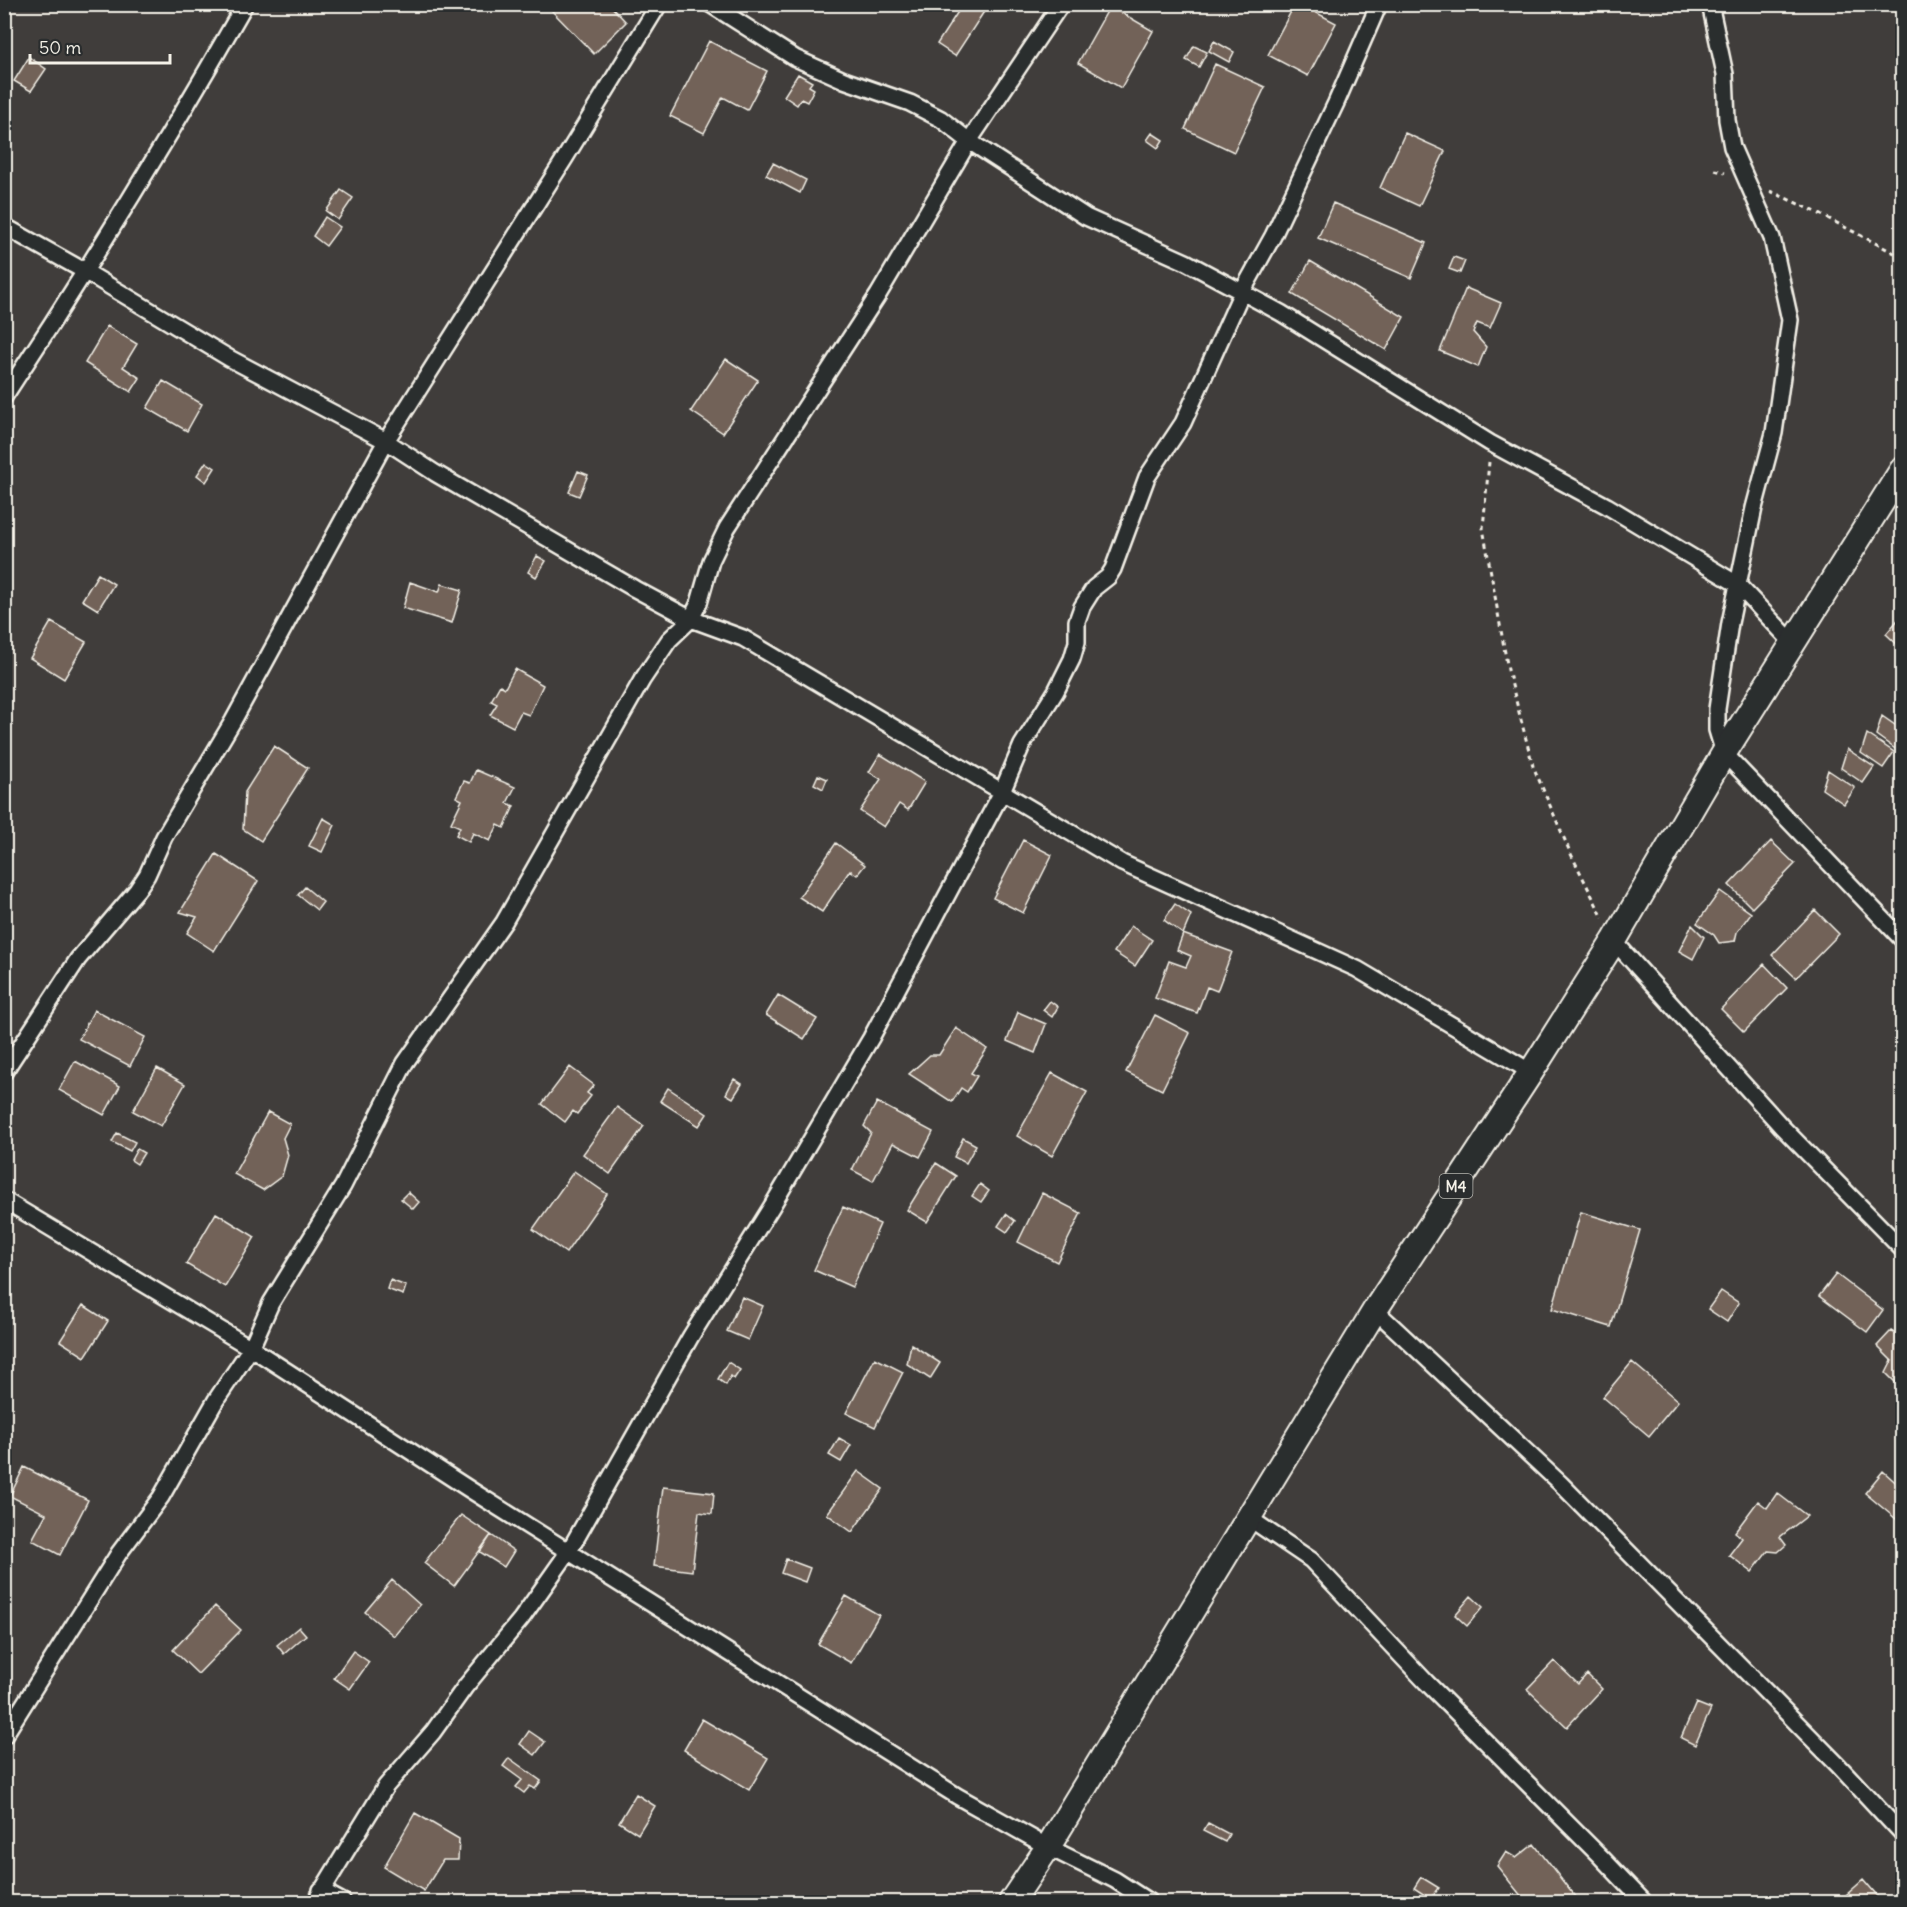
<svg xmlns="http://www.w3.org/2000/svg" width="1907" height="1907" viewBox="0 0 1907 1907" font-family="Delius,sans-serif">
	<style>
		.building { fill: #726259; stroke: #f4f1e8; stroke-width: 1.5 }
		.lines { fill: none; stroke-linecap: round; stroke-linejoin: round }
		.street-casing { stroke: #f4f1e8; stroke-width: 20 }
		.primary-casing { stroke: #f4f1e8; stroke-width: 28 }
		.path { stroke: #f4f1e8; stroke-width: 3; stroke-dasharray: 4.5 4.5; stroke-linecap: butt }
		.street { stroke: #2a2d2e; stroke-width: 15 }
		.primary { stroke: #2a2d2e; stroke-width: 24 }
		.labels { text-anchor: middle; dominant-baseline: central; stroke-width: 6; stroke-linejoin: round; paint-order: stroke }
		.shield { fill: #2a2d2e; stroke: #b7b6b0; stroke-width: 1.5 }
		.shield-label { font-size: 15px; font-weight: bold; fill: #f4f1e8 }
	</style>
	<rect width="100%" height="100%" fill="#403d3b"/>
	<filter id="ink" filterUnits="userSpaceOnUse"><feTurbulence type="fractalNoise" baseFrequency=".0167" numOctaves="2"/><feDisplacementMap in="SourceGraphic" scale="12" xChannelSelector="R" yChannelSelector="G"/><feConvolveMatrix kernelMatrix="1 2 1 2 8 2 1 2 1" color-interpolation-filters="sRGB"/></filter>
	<g filter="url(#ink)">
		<path class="building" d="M 558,4 L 609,4 L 626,22 L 594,54 L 552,11 Z
			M 957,4 L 989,4 L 955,56 L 937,44 L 961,7 Z
			M 1295,4 L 1300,4 L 1336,23 L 1308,76 L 1268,55 Z
			M 1110,6 L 1153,31 L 1121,88 L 1078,63 Z
			M 709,41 L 767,71 L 747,110 L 723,97 L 704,133 L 670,116 Z
			M 1214,41 L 1234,52 L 1229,62 L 1209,51 Z
			M 1194,46 L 1207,52 L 1199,67 L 1186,60 Z
			M 29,57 L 46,69 L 31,91 L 14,81 Z
			M 1215,64 L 1265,87 L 1234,152 L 1185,129 Z
			M 798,74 L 812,82 L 809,86 L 814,89 L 807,102 L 801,99 L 797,105 L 784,96 Z
			M 1152,133 L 1163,140 L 1158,148 L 1147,140 Z
			M 1405,133 L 1445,151 L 1419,206 L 1380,188 Z
			M 773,163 L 806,180 L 800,193 L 766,175 Z
			M 341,190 L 353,198 L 338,220 L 326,211 Z
			M 1333,203 L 1426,243 L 1411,278 L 1318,238 Z
			M 325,217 L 340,227 L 326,246 L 313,236 Z
			M 1454,257 L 1465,261 L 1460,273 L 1449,269 Z
			M 1310,261 L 1404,317 L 1386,350 L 1292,294 Z
			M 1466,288 L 1501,303 L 1490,328 L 1477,323 L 1473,332 L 1486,347 L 1478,367 L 1440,351 Z
			M 107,326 L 137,344 L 123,367 L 140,378 L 131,392 L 85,363 Z
			M 726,359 L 758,380 L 723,433 L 691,411 Z
			M 163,381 L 202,404 L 187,431 L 147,408 Z
			M 206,462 L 215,468 L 206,482 L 197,475 Z
			M 578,471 L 588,475 L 579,496 L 569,492 Z
			M 537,556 L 546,561 L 536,577 L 528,572 Z
			M 98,574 L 114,584 L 98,610 L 82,600 Z
			M 410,582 L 439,592 L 442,584 L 462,590 L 452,623 L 403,608 Z
			M 1902,615 L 1902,649 L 1886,634 Z
			M 51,622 L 86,642 L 64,679 L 30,658 Z
			M 515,669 L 543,685 L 529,715 L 521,712 L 513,727 L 490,715 L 497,704 L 491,701 L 500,685 L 505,688 Z
			M 1882,716 L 1902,730 L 1902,744 L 1898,751 L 1876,735 Z
			M 1867,734 L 1894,752 L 1883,768 L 1861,753 Z
			M 274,746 L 308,768 L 261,841 L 243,829 L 245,792 Z
			M 1847,749 L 1874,767 L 1863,783 L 1841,768 Z
			M 880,754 L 925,782 L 908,810 L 899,804 L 884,827 L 860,811 L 881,779 L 869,772 Z
			M 476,770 L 515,787 L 507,803 L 514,806 L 504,828 L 498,825 L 490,841 L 473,833 L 469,842 L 456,835 L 460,827 L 451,823 L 462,800 L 456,797 L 464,781 L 470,783 Z
			M 1828,770 L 1855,788 L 1844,804 L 1822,789 Z
			M 818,775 L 827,779 L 823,789 L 814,784 Z
			M 323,818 L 335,825 L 322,852 L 309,846 Z
			M 1023,840 L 1052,855 L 1023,913 L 993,898 Z
			M 1771,841 L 1795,864 L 1752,908 L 1729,885 Z
			M 836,843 L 865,865 L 857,875 L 850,870 L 822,912 L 799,897 Z
			M 216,854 L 258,881 L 214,951 L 187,933 L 197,917 L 180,912 Z
			M 305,887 L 323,902 L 317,910 L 298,895 Z
			M 1720,891 L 1751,913 L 1737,932 L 1735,941 L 1719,943 L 1714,935 L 1697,923 Z
			M 1175,904 L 1191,915 L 1183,934 L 1164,920 Z
			M 1815,910 L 1839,934 L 1796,978 L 1772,955 Z
			M 1692,925 L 1704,937 L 1693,959 L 1679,951 Z
			M 1131,926 L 1152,940 L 1135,966 L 1114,952 Z
			M 1183,934 L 1232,952 L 1217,991 L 1207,987 L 1197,1013 L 1155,998 L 1169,961 L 1186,967 L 1191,956 L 1177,950 Z
			M 1764,964 L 1787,988 L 1744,1032 L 1721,1009 Z
			M 778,995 L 817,1019 L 804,1039 L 766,1015 Z
			M 1050,1001 L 1058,1007 L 1052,1017 L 1043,1010 Z
			M 94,1010 L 145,1037 L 130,1066 L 79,1039 Z
			M 1018,1012 L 1046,1024 L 1035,1053 L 1007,1041 Z
			M 1155,1015 L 1190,1033 L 1162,1090 L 1126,1072 Z
			M 956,1028 L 987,1049 L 971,1073 L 977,1076 L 967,1092 L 961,1088 L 952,1102 L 909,1074 L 930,1055 L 939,1055 Z
			M 75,1061 L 120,1086 L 104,1115 L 59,1090 Z
			M 570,1067 L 594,1085 L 587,1093 L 591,1096 L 577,1114 L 573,1111 L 565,1122 L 542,1104 Z
			M 157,1068 L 185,1084 L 161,1126 L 133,1111 Z
			M 1052,1073 L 1087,1092 L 1052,1156 L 1017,1136 Z
			M 734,1079 L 742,1084 L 733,1098 L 726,1094 Z
			M 668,1088 L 707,1114 L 699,1126 L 660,1101 Z
			M 877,1102 L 933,1132 L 920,1157 L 893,1143 L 873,1181 L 852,1170 L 871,1133 L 864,1126 Z
			M 617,1107 L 644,1126 L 610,1174 L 583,1154 Z
			M 268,1112 L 290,1124 L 283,1138 L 288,1155 L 282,1176 L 263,1190 L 234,1174 Z
			M 117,1133 L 135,1142 L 130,1151 L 112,1142 Z
			M 963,1138 L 976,1145 L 966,1163 L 954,1157 Z
			M 137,1149 L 144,1153 L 137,1164 L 131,1160 Z
			M 936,1163 L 956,1176 L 927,1222 L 907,1210 Z
			M 574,1171 L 607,1194 L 566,1253 L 533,1229 Z
			M 980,1184 L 989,1191 L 981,1202 L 972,1196 Z
			M 408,1192 L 419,1202 L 413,1209 L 401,1199 Z
			M 1042,1193 L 1081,1213 L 1057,1262 L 1018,1242 Z
			M 843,1207 L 880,1224 L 852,1287 L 814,1270 Z
			M 1581,1212 L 1640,1230 L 1611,1327 L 1552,1309 Z
			M 216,1213 L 255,1237 L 225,1287 L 186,1264 Z
			M 1006,1214 L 1015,1221 L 1007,1232 L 998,1226 Z
			M 1836,1274 L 1883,1310 L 1867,1332 L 1819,1296 Z
			M 390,1280 L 406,1286 L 403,1295 L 387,1289 Z
			M 1721,1291 L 1739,1303 L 1727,1322 L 1708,1309 Z
			M 742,1297 L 763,1306 L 748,1340 L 727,1331 Z
			M 83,1305 L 108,1321 L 85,1357 L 60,1341 Z
			M 1891,1331 L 1902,1338 L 1902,1389 L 1886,1373 L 1892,1361 L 1877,1346 Z
			M 911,1344 L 940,1363 L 930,1379 L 907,1364 Z
			M 875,1358 L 903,1372 L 875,1427 L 846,1413 Z
			M 728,1362 L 740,1370 L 734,1379 L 731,1376 L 726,1385 L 718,1379 Z
			M 1632,1362 L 1678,1401 L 1649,1436 L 1603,1397 Z
			M 839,1438 L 851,1445 L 841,1462 L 829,1455 Z
			M 24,1467 L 88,1500 L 60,1555 L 32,1540 L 46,1514 L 10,1496 Z
			M 858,1471 L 883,1489 L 852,1532 L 827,1514 Z
			M 1883,1471 L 1902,1488 L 1902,1524 L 1865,1493 Z
			M 663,1487 L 714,1493 L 712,1514 L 699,1512 L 692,1571 L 654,1566 Z
			M 1777,1493 L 1807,1516 L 1780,1537 L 1786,1545 L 1778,1552 L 1768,1551 L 1752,1572 L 1729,1555 L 1742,1538 L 1735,1532 L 1758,1501 L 1767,1508 Z
			M 461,1515 L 491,1535 L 454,1586 L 424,1563 Z
			M 491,1535 L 514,1551 L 504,1567 L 480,1552 Z
			M 786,1559 L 810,1568 L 805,1582 L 781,1573 Z
			M 392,1580 L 420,1605 L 394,1636 L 365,1612 Z
			M 846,1596 L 879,1615 L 851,1663 L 818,1644 Z
			M 1471,1596 L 1483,1607 L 1467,1626 L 1455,1615 Z
			M 215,1606 L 241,1630 L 198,1674 L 173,1650 Z
			M 299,1627 L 306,1635 L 284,1654 L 277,1645 Z
			M 353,1651 L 369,1662 L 350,1689 L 334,1678 Z
			M 1554,1661 L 1578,1684 L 1587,1674 L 1602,1689 L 1567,1727 L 1527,1689 Z
			M 1696,1703 L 1711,1709 L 1695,1745 L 1681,1738 Z
			M 702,1719 L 768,1758 L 749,1790 L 684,1750 Z
			M 529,1731 L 545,1742 L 535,1755 L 520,1744 Z
			M 509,1758 L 541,1781 L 535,1789 L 530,1786 L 524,1793 L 516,1787 L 522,1780 L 503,1766 Z
			M 636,1794 L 655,1806 L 638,1834 L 619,1822 Z
			M 415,1813 L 459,1839 L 458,1860 L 443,1860 L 424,1891 L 384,1867 Z
			M 1208,1823 L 1229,1834 L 1225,1842 L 1203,1831 Z
			M 1534,1844 L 1579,1902 L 1526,1902 L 1497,1866 L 1506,1852 L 1516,1858 Z
			M 1421,1877 L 1439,1888 L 1431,1899 L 1414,1888 Z
			M 1863,1880 L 1882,1902 L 1838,1902 Z"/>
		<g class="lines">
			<g class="street-casing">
				<path id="street" d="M 710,4 L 795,58 L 844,80 L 910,103 L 941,119 L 969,141 L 1086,217 L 1186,262 L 1281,313 L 1490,443 L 1607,506 L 1737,584 L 1792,642
					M 1710,4 L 1725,74 L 1727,120 L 1732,147 L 1772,238 L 1790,320 L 1774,433 L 1754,508 L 1730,623 L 1717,709 L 1717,730 L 1724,753 L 1902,939
					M 4,226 L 86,272 L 229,358 L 386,441 L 435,473 L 635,589 L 691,619 L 743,638 L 1122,863 L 1357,969 L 1531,1072
					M 4,397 C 89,268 169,138 245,4
					M 1614,941 L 1782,1127 L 1902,1249
					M 4,1072 L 78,959 L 137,890 L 147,875 L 164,837 L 233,721 L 386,441 L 565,158 L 659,4
					M 4,1200 L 251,1348 L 469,1489 L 957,1796 L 1048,1847 L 1115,1880 L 1149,1902
					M 1375,1310 L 1561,1484 L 1838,1765 L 1902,1834
					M 1249,1518 L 1311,1560 L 1426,1682 L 1601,1857 L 1644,1902
					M 4,1736 L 119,1553 L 161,1497 L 216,1400 L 251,1348 L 271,1303 L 343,1186 L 405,1063 L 504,922 L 642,680 L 669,640 L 691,619 L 699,603 L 711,561 L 727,528 L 878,295 L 969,141 L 1061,4
					M 321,1890 L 343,1902
					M 315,1902 L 386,1786 L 433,1732 L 465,1687 L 521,1619 L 569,1551 L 691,1336 L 772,1206 L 871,1038 L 1002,792 L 1022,745 L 1056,691 L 1072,659 L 1077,642 L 1077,621 L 1082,607 L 1094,588 L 1108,577 L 1113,569 L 1147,477 L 1183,423 L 1242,292 L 1273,236 L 1336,103 L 1379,4"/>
			</g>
			<g class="primary-casing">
				<path id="primary" d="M 1011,1902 L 1048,1847 L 1375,1310 L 1531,1072 L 1614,941 L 1724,753 L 1902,470"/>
			</g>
			<path class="path" d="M 1715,170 L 1725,173
				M 1770,191 L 1814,211 L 1902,257
				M 1489,462 L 1483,528 L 1508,670 L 1533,766 L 1570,852 L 1603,918"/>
			<use href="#street" class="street"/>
			<use href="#primary" class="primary"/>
		</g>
	</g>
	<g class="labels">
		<rect class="shield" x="1439.5" y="1174" width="33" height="24" rx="4.5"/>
		<g class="shield-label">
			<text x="1456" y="1186">M4</text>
		</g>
	</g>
	<rect width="1907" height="1907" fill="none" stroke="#2a2d2e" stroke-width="24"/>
	<rect x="12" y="12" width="1883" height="1883" fill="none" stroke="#f4f1e8" stroke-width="2" filter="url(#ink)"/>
	<path d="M30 54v9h140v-9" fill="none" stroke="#f4f1e8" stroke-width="3"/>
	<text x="39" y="54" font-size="18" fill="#f4f1e8" stroke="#2a2d2e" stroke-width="4.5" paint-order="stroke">50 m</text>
</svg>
